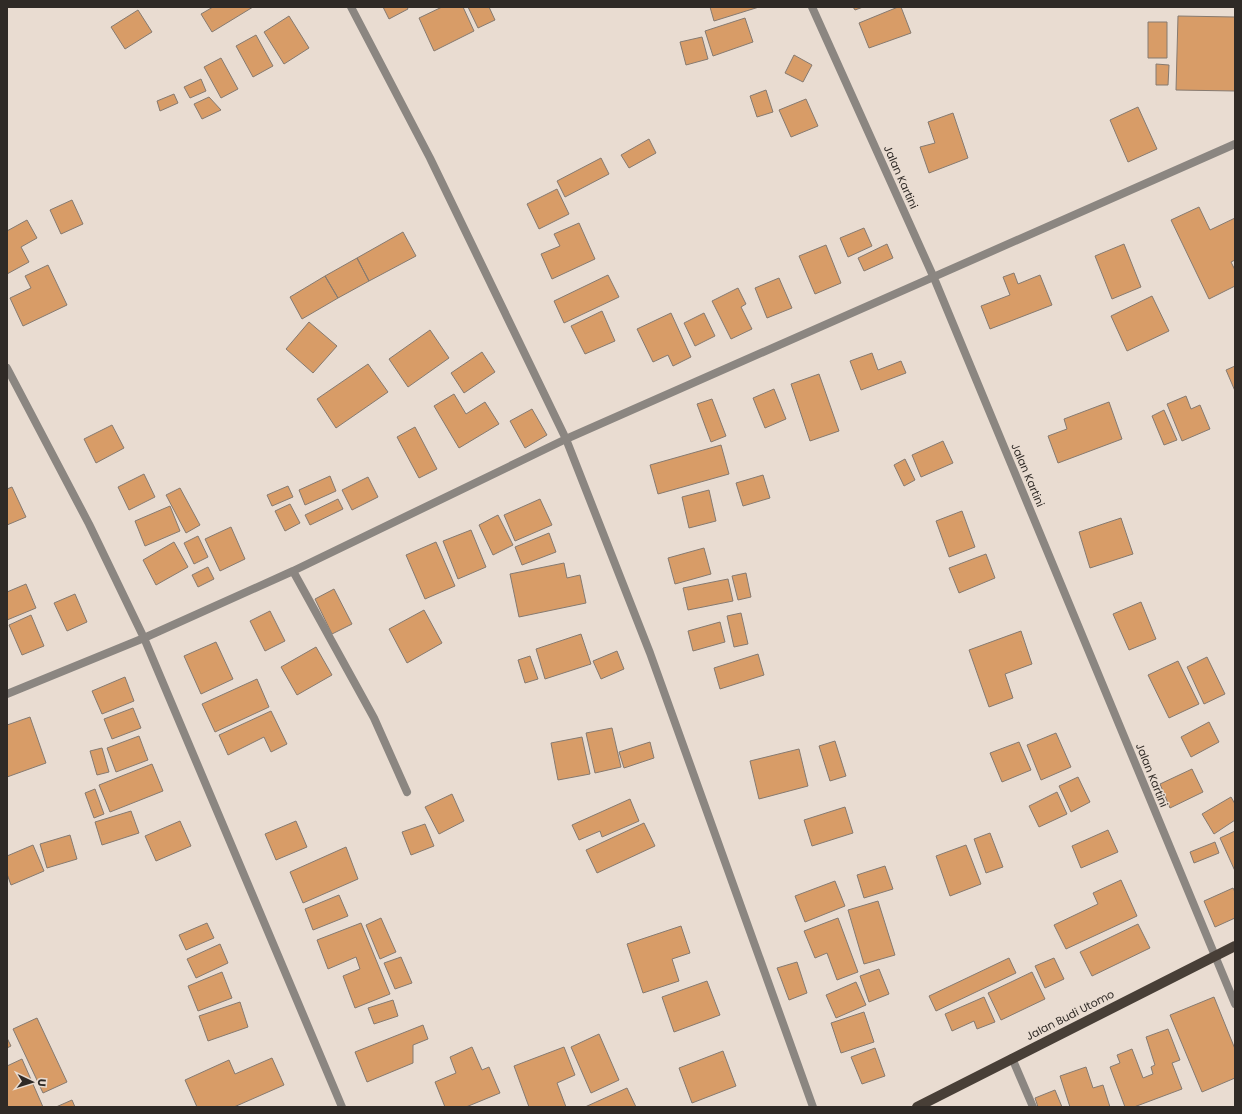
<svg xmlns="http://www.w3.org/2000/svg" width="1242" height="1114" viewBox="0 0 1242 1114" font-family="Poppins,sans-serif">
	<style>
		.building { fill: #d89c67; stroke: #867a70 }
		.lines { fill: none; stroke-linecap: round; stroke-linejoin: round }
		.minor { stroke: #8b8681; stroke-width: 8 }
		.primary { stroke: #483f37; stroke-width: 10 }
		.labels { text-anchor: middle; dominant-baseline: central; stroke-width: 3; stroke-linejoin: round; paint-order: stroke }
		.street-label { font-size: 11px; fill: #2f2a26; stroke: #e9dcd1 }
	</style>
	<rect width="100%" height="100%" fill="#e9dcd1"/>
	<path class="building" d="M 213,7 L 253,7 L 212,32 L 201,14 Z
		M 383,7 L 407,7 L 408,9 L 389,19 Z
		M 442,7 L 463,7 L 474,31 L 434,51 L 419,18 Z
		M 468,7 L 489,7 L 495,20 L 478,28 Z
		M 710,7 L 759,7 L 714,21 Z
		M 853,7 L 863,7 L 855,10 Z
		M 898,7 L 901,7 L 911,33 L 869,48 L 859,23 Z
		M 138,10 L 152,32 L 125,49 L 111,27 Z
		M 289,16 L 309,48 L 284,64 L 264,32 Z
		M 1178,16 L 1235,17 L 1235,91 L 1176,90 Z
		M 745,18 L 753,42 L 713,56 L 705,31 Z
		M 1148,22 L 1167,22 L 1167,58 L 1148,58 Z
		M 256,35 L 273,66 L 253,77 L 236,46 Z
		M 702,37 L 708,59 L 686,65 L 680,42 Z
		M 794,55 L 812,65 L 803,82 L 785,73 Z
		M 221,58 L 238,89 L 221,98 L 204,67 Z
		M 1156,64 L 1169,65 L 1168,85 L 1156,85 Z
		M 201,79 L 206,91 L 190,98 L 184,87 Z
		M 766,90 L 773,112 L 757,117 L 750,96 Z
		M 174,94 L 178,103 L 160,111 L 157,101 Z
		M 209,97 L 221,110 L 202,119 L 194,104 Z
		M 806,99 L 818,126 L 791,137 L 779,110 Z
		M 1138,107 L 1157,149 L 1128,162 L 1110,120 Z
		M 953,113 L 968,158 L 929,173 L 920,147 L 935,143 L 928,122 Z
		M 649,139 L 656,153 L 629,168 L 621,155 Z
		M 601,158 L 609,174 L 565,197 L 557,181 Z
		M 557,189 L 569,214 L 539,229 L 527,204 Z
		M 72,200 L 83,224 L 61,234 L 50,210 Z
		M 1199,207 L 1210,230 L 1235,218 L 1235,260 L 1231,262 L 1235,270 L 1235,286 L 1209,299 L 1171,220 Z
		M 27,220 L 37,238 L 21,247 L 29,262 L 7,274 L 7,231 Z
		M 579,223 L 595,259 L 552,279 L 541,254 L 560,246 L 554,234 Z
		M 864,228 L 872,246 L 848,257 L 840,238 Z
		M 403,232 L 416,256 L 369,281 L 357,258 Z
		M 887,244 L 893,258 L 864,271 L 858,258 Z
		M 1124,244 L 1141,287 L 1112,299 L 1095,256 Z
		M 826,245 L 841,283 L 815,294 L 799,256 Z
		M 357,258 L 369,281 L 338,298 L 325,276 Z
		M 48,265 L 67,305 L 23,326 L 10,298 L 31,288 L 25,276 Z
		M 1014,273 L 1018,284 L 1040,275 L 1052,305 L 990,329 L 981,306 L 1010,295 L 1003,277 Z
		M 608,275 L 619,297 L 564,323 L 554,301 Z
		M 325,276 L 338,298 L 302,319 L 290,297 Z
		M 779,278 L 792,308 L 767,318 L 755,288 Z
		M 738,288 L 746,304 L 741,307 L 752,329 L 731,339 L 712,301 Z
		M 1152,296 L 1169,331 L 1127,351 L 1111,316 Z
		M 602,311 L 615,341 L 585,354 L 571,326 Z
		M 671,313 L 691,357 L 673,366 L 668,355 L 653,362 L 637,329 Z
		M 704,313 L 715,336 L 695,346 L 684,323 Z
		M 309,322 L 337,346 L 313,373 L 286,349 Z
		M 430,330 L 449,358 L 408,387 L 389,359 Z
		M 482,352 L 495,372 L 464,393 L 451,373 Z
		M 872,353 L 878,370 L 901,361 L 906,373 L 861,390 L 850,361 Z
		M 368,364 L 388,392 L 336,428 L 317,399 Z
		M 1235,366 L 1235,391 L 1226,370 Z
		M 819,374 L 839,431 L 810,441 L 791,384 Z
		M 774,389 L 786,419 L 765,428 L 753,398 Z
		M 454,394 L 466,414 L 485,402 L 499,424 L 459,448 L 434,406 Z
		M 1186,396 L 1191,409 L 1200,405 L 1210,429 L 1182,441 L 1167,404 Z
		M 712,399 L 726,436 L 711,442 L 697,404 Z
		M 1109,402 L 1122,439 L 1058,463 L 1048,436 L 1067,429 L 1064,419 Z
		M 532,409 L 547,435 L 525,448 L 510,421 Z
		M 1164,410 L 1177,440 L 1164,445 L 1152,416 Z
		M 112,425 L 124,448 L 96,463 L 84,439 Z
		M 415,427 L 437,469 L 419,478 L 397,437 Z
		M 943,441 L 953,463 L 921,477 L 912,455 Z
		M 721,445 L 729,474 L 658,494 L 650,465 Z
		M 905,459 L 915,480 L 904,486 L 894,465 Z
		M 144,474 L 155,497 L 129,510 L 118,487 Z
		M 763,475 L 770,498 L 743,506 L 736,483 Z
		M 330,476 L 336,491 L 305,505 L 299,490 Z
		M 368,477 L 378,497 L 352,510 L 342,490 Z
		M 288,486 L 293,497 L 272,506 L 267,495 Z
		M 12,487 L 26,517 L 7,525 L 7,489 Z
		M 180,488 L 200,525 L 186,533 L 166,495 Z
		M 709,490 L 716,521 L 689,528 L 682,497 Z
		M 338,499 L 343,509 L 310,525 L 305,515 Z
		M 540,499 L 552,525 L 515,541 L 504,515 Z
		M 290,504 L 300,523 L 285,531 L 275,511 Z
		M 170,506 L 180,531 L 145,546 L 135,521 Z
		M 962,511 L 975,547 L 949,557 L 936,521 Z
		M 498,515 L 513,545 L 493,555 L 479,525 Z
		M 1121,518 L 1133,554 L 1090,568 L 1079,532 Z
		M 231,527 L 245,559 L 220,571 L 205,539 Z
		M 471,530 L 486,567 L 458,579 L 443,541 Z
		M 549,533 L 556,552 L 522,565 L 515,547 Z
		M 198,536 L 208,557 L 194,564 L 184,543 Z
		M 174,542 L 188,567 L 156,585 L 143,560 Z
		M 436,542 L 455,586 L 425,599 L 406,555 Z
		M 704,548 L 711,574 L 675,584 L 668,558 Z
		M 986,554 L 995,578 L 959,593 L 949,568 Z
		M 564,563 L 567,578 L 580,575 L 586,603 L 519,617 L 510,574 Z
		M 208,567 L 214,579 L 198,587 L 192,575 Z
		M 746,573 L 751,597 L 738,600 L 732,576 Z
		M 728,579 L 733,601 L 688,610 L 683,588 Z
		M 26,584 L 36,608 L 7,620 L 7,592 Z
		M 334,589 L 352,624 L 332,634 L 315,599 Z
		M 75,594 L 87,622 L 67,631 L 54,603 Z
		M 1141,602 L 1156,639 L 1129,650 L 1113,614 Z
		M 424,610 L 442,643 L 407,663 L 389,629 Z
		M 270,611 L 285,641 L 265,651 L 250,621 Z
		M 741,613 L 748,644 L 734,647 L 727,616 Z
		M 31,615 L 44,646 L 22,655 L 9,625 Z
		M 720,622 L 725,642 L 693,651 L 688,631 Z
		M 1021,631 L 1032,664 L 1005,674 L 1013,698 L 989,707 L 969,650 Z
		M 581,634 L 591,664 L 545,679 L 536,649 Z
		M 216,642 L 233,679 L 201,694 L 184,656 Z
		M 316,647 L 332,675 L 297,695 L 281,667 Z
		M 617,651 L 624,669 L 601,679 L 593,661 Z
		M 758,654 L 764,675 L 720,689 L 714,668 Z
		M 530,656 L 538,679 L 525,683 L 518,660 Z
		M 1207,657 L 1225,694 L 1204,704 L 1187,667 Z
		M 1178,661 L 1199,704 L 1169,718 L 1148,675 Z
		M 125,677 L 134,701 L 102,714 L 92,691 Z
		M 257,679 L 269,707 L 215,732 L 202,704 Z
		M 133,708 L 141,728 L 112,739 L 104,719 Z
		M 271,711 L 287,744 L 271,752 L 264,737 L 228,755 L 219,735 Z
		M 30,717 L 46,763 L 7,777 L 7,725 Z
		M 1209,722 L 1219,742 L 1191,757 L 1181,737 Z
		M 612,728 L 621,767 L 595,773 L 586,733 Z
		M 1056,733 L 1071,767 L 1041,780 L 1027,745 Z
		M 139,736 L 148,760 L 116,772 L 107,748 Z
		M 582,737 L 590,774 L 558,780 L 551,743 Z
		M 835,741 L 846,776 L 830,781 L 819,746 Z
		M 650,742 L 654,758 L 624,768 L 619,752 Z
		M 1019,742 L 1031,770 L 1002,782 L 990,753 Z
		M 102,748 L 109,772 L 97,775 L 90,751 Z
		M 799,749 L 808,786 L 759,799 L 750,761 Z
		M 152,764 L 163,791 L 110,812 L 99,785 Z
		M 1192,769 L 1203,792 L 1170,808 L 1160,784 Z
		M 1078,777 L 1090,802 L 1071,812 L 1059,786 Z
		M 95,789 L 104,814 L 94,818 L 85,793 Z
		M 1057,792 L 1067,814 L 1039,827 L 1029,806 Z
		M 452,794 L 464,821 L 439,834 L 425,807 Z
		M 1231,797 L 1235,804 L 1235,820 L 1214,834 L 1202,814 Z
		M 630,799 L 639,821 L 602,837 L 600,831 L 579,840 L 572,825 Z
		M 845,807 L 853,833 L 812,846 L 804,820 Z
		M 131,811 L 139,833 L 102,845 L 95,822 Z
		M 180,821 L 191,846 L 156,861 L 145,836 Z
		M 296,821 L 307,847 L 276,860 L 265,834 Z
		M 644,823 L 655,846 L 597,873 L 586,850 Z
		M 425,824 L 434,846 L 411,855 L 402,832 Z
		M 1108,830 L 1118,852 L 1081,868 L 1072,846 Z
		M 1235,831 L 1235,871 L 1220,838 Z
		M 990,833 L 1003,867 L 986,873 L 974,839 Z
		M 70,835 L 77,859 L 47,868 L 40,844 Z
		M 1215,842 L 1219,853 L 1194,863 L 1190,852 Z
		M 33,845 L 44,871 L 11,885 L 7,874 L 7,856 Z
		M 966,845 L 981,884 L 950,896 L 936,856 Z
		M 346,847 L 358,879 L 303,903 L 290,872 Z
		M 885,866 L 893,889 L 864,898 L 857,875 Z
		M 1121,880 L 1137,916 L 1066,949 L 1054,925 L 1098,904 L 1093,893 Z
		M 835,881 L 845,906 L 805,922 L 795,896 Z
		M 1233,888 L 1235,892 L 1235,918 L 1215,927 L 1204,901 Z
		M 339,895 L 348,916 L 313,930 L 305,909 Z
		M 878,901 L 895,955 L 864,964 L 848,910 Z
		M 381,918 L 396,952 L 380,959 L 366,925 Z
		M 838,918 L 858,972 L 837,980 L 827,953 L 815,958 L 804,931 Z
		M 207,923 L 214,938 L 186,950 L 179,935 Z
		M 361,923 L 390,994 L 355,1008 L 343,976 L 360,969 L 356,957 L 328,969 L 317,940 Z
		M 1138,924 L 1150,948 L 1092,976 L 1080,952 Z
		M 681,926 L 690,953 L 672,959 L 679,981 L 643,993 L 627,944 Z
		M 220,944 L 228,963 L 196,978 L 187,959 Z
		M 401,957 L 412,983 L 395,989 L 384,963 Z
		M 1009,958 L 1016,973 L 936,1011 L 929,996 Z
		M 1054,958 L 1064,979 L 1045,988 L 1035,966 Z
		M 797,962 L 807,993 L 789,1000 L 777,968 Z
		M 879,969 L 889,994 L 869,1002 L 860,976 Z
		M 222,972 L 232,998 L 198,1011 L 188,986 Z
		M 1032,972 L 1045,999 L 1001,1020 L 988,993 Z
		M 707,981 L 720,1015 L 674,1032 L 662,997 Z
		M 856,982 L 866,1005 L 836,1018 L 826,995 Z
		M 984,997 L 995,1022 L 977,1029 L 974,1021 L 952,1031 L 945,1014 Z
		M 1214,997 L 1235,1049 L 1235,1078 L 1202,1092 L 1170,1015 Z
		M 393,1000 L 398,1016 L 374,1024 L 368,1008 Z
		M 240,1002 L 248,1027 L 208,1041 L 199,1016 Z
		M 864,1012 L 874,1042 L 841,1053 L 831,1023 Z
		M 37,1018 L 67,1082 L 43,1093 L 13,1029 Z
		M 423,1025 L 428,1039 L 413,1045 L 413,1063 L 367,1082 L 355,1052 Z
		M 1168,1029 L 1180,1060 L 1172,1063 L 1182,1089 L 1134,1107 L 1125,1107 L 1110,1067 L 1120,1063 L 1117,1055 L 1132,1049 L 1143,1078 L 1153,1074 L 1151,1067 L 1155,1065 L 1146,1037 Z
		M 599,1034 L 619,1080 L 591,1093 L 571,1047 Z
		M 7,1038 L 11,1046 L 7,1048 Z
		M 472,1047 L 482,1070 L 489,1067 L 500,1093 L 466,1107 L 445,1107 L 435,1082 L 456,1073 L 450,1057 Z
		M 564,1047 L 575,1075 L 557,1083 L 566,1107 L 529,1107 L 514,1066 Z
		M 875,1048 L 885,1076 L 862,1084 L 851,1057 Z
		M 723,1051 L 736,1086 L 692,1103 L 679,1068 Z
		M 272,1058 L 284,1085 L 234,1107 L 197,1107 L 185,1080 L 229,1060 L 235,1074 Z
		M 22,1059 L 43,1107 L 7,1107 L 7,1066 Z
		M 1086,1067 L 1093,1088 L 1103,1085 L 1110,1107 L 1070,1107 L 1060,1076 Z
		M 627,1088 L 636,1107 L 585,1107 Z
		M 1055,1090 L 1062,1107 L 1038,1107 L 1035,1098 Z
		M 72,1100 L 75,1107 L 56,1107 Z"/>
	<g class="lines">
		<path class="minor" d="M 351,7 L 430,158 L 566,439 L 650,653 L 813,1107
			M 812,7 L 934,278 L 1235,1004
			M 7,368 L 89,524 L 144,638 L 342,1107
			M 293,571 L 374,718 L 407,792
			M 7,694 L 144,638 L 293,571 L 566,439 L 1235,144
			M 1012,1058 L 1033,1107"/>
		<path class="primary" d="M 917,1107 L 1235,946"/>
	</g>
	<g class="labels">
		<g class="street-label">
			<text transform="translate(901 177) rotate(66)">Jalan Kartini</text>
			<text transform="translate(1028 475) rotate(67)">Jalan Kartini</text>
			<text transform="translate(1152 775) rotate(68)">Jalan Kartini</text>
			<text transform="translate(1070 1015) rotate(-27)">Jalan Budi Utomo</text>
		</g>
	</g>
	<rect width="1242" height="1114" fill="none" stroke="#2f2a26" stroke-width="16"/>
	<g transform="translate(32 1082) rotate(94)" stroke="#e9dcd1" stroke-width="3" paint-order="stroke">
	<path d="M0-3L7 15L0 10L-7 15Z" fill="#2f2a26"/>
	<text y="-6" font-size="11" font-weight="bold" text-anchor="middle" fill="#2f2a26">U</text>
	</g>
</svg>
